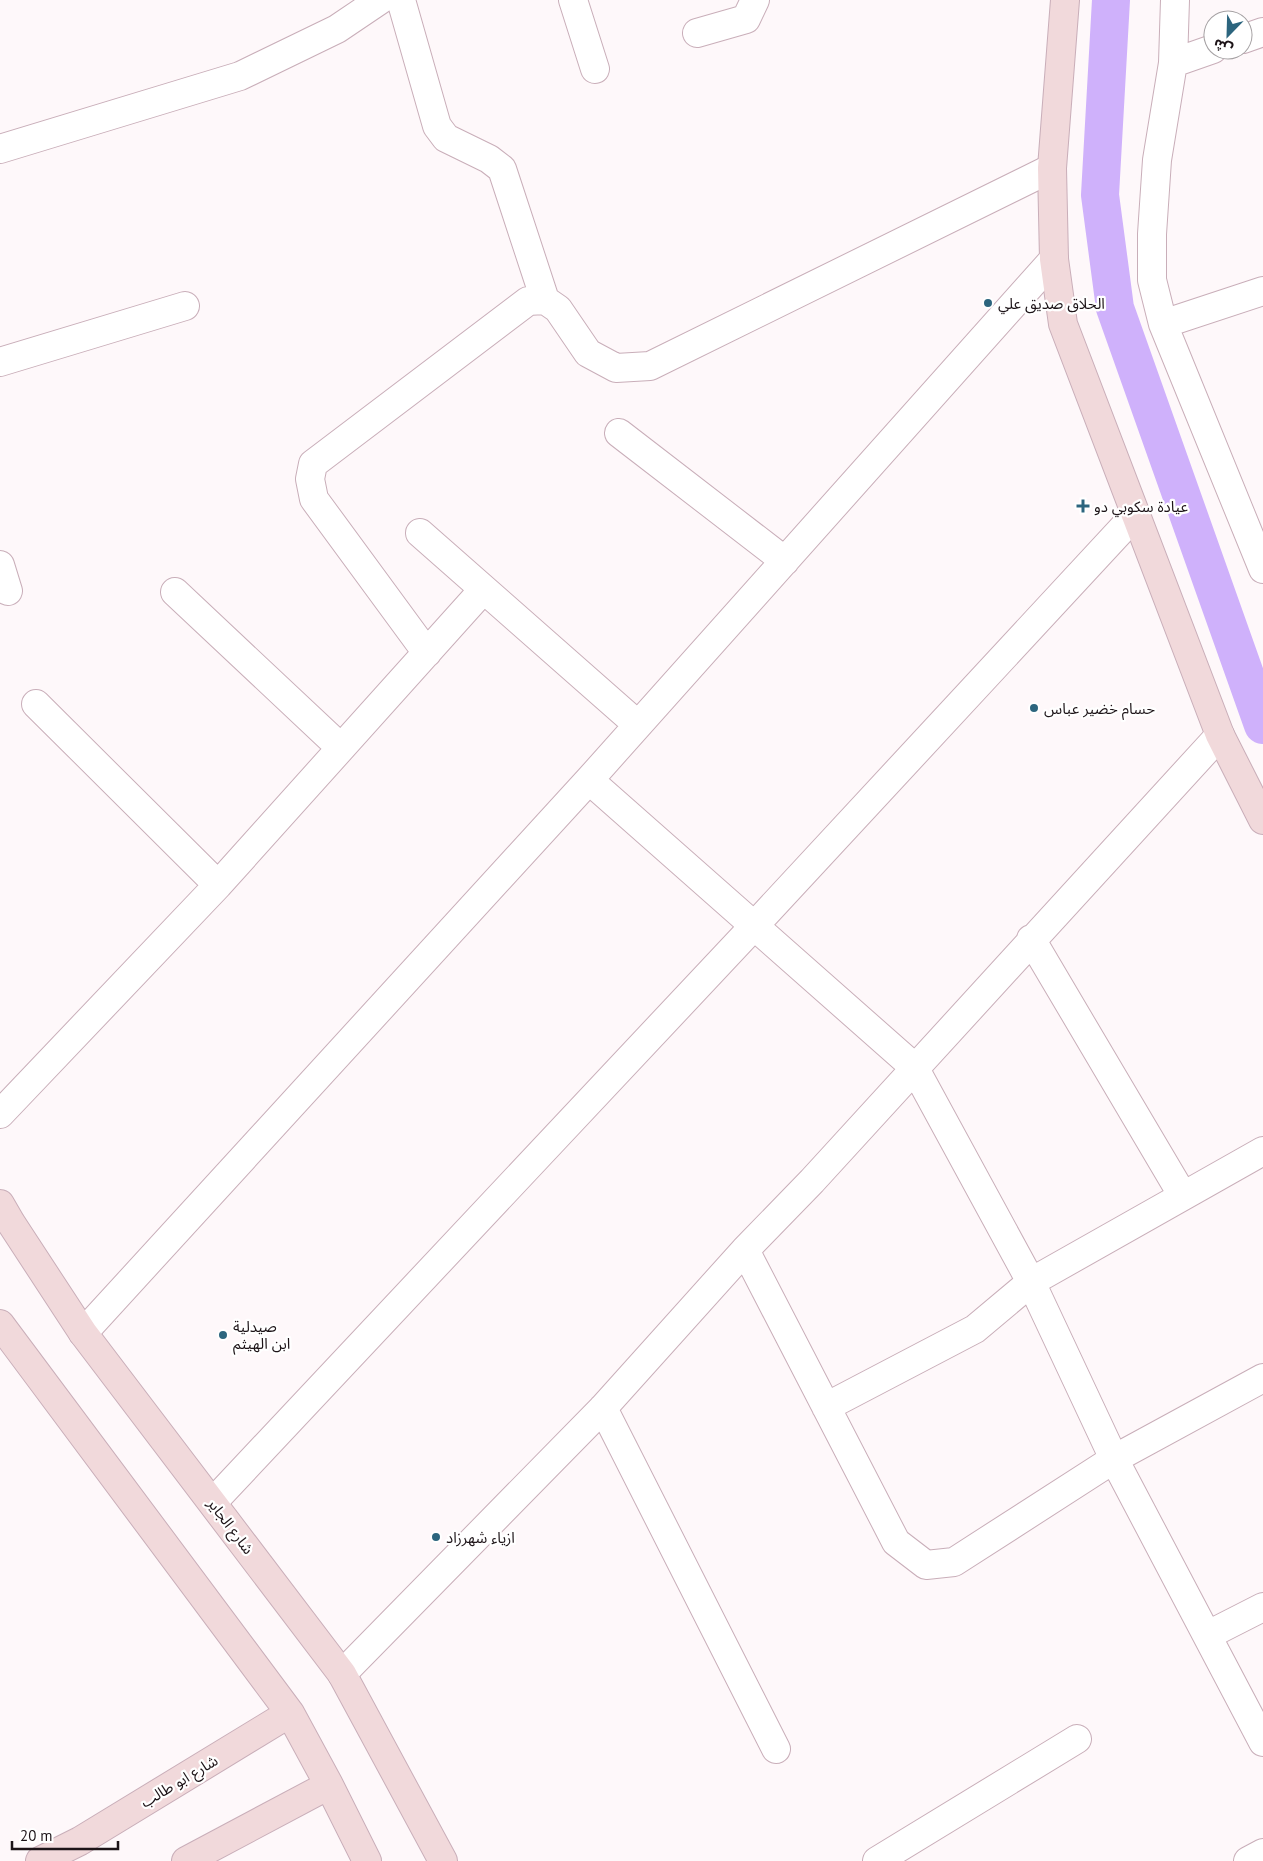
<svg xmlns="http://www.w3.org/2000/svg" width="1263" height="1861" viewBox="0 0 1263 1861" font-family="'PT Sans','Noto Sans Arabic',sans-serif">
	<style>
		.lines { fill: none; stroke-linecap: round; stroke-linejoin: round }
		.canal { stroke: #cfb1fb; stroke-width: 38 }
		.street-casing { stroke: #c9aeb9; stroke-width: 30 }
		.secondary-casing { stroke: #c9aeb9; stroke-width: 30 }
		.street { stroke: #fff; stroke-width: 28 }
		.secondary { stroke: #f1d9db; stroke-width: 28 }
		.poi-dot { fill: #2c657e; stroke: #fff; stroke-width: 2 }
		.labels { text-anchor: middle; dominant-baseline: central; stroke-width: 4.5; stroke-linejoin: round; paint-order: stroke }
		.poi-label { font-size: 15px; fill: #1d1418; stroke: #fff; text-anchor: start }
		.street-label { font-size: 15px; fill: #1d1418; stroke: #fff }
	</style>
	<rect width="100%" height="100%" fill="#fef8fa"/>
	<g class="lines">
		<path class="canal" d="M 1111,0 L 1100,195 L 1115,308 L 1263,725"/>
		<g class="street-casing">
			<path id="street" d="M 401,0 L 437,126 L 446,138 L 489,159 L 502,169 L 545,300
				M 573,0 L 595,69
				M 1175,0 L 1173,63 L 1157,160 L 1152,234 L 1152,280 L 1163,324 L 1263,569
				M 697,33 L 746,19 L 755,0
				M 1243,39 L 1263,32
				M 1173,63 L 1213,49
				M 0,149 L 240,76 L 337,29 L 380,0
				M 1163,324 L 1263,291
				M 0,362 L 185,306
				M 619,433 L 785,561
				M 420,533 L 638,725
				M 0,565 L 8,591
				M 175,592 L 341,748
				M 427,653 L 314,499 L 310,479 L 313,464 L 528,301 L 545,300 L 558,309 L 588,353 L 616,368 L 650,366 L 1052,168
				M 36,704 L 218,885
				M 589,780 L 914,1067 L 1031,1282 L 1114,1459 L 1263,1742
				M 1031,939 L 1183,1196
				M 0,1114 L 218,885 L 483,590
				M 745,1250 L 896,1542 L 926,1565 L 954,1562 L 1114,1459 L 1263,1378
				M 83,1333 L 589,780 L 1054,259
				M 826,1407 L 975,1329 L 1031,1282 L 1263,1151
				M 603,1408 L 776,1749
				M 213,1502 L 755,925 L 1136,514
				M 1208,1635 L 1263,1607
				M 342,1674 L 603,1408 L 745,1250 L 812,1181 L 1220,735
				M 877,1861 L 1077,1739
				M 1248,1861 L 1263,1853"/>
		</g>
		<g class="secondary-casing">
			<path id="secondary" d="M 1065,0 L 1052,168 L 1054,259 L 1063,324 L 1220,735 L 1263,820
				M 0,1204 L 11,1223 L 83,1333 L 342,1674 L 443,1861
				M 0,1324 L 290,1713 L 329,1785 L 367,1861
				M 40,1861 L 80,1841 L 290,1713
				M 186,1861 L 329,1785"/>
		</g>
		<use href="#street" class="street"/>
		<use href="#secondary" class="secondary"/>
	</g>
	<g class="poi-dot">
		<circle cx="988" cy="303" r="5"/>
		<path d="M1080.5 498.5h5v5h5v5h-5v5h-5v-5h-5v-5h5z"/>
		<circle cx="1034" cy="708" r="5"/>
		<circle cx="223" cy="1335" r="5"/>
		<circle cx="436" cy="1537" r="5"/>
	</g>
	<g class="labels">
		<g class="poi-label">
			<text x="998" y="303">الحلاق صديق علي</text>
			<text x="1094" y="506">عيادة سكوبي دو</text>
			<text x="1044" y="708">حسام خضير عباس</text>
			<text x="233" y="1326">صيدلية<tspan x="233" dy="17">ابن الهيثم</tspan></text>
			<text x="446" y="1537">ازياء شهرزاد</text>
		</g>
		<g class="street-label">
			<text transform="translate(231 1526) rotate(53)">شارع الجاير</text>
			<text transform="translate(179 1781) rotate(-31)">شارع ابو طالب</text>
		</g>
	</g>
	<g transform="translate(1228 35) rotate(203)"><circle r="24" fill="#ffffff" stroke="#a5a1a3"/>
	<path d="M0-4L9 19L0 12L-9 19Z" fill="#2c657e"/>
	<text y="-8" font-size="14" font-weight="bold" text-anchor="middle" fill="#1d1418">ش</text>
	</g>
	<path d="M12 1841v8h106v-8" fill="none" stroke="#1d1418" stroke-width="2.5"/>
	<text x="20" y="1841" font-size="15" fill="#1d1418" stroke="#ffffff" stroke-width="4" paint-order="stroke">20 m</text>
</svg>
